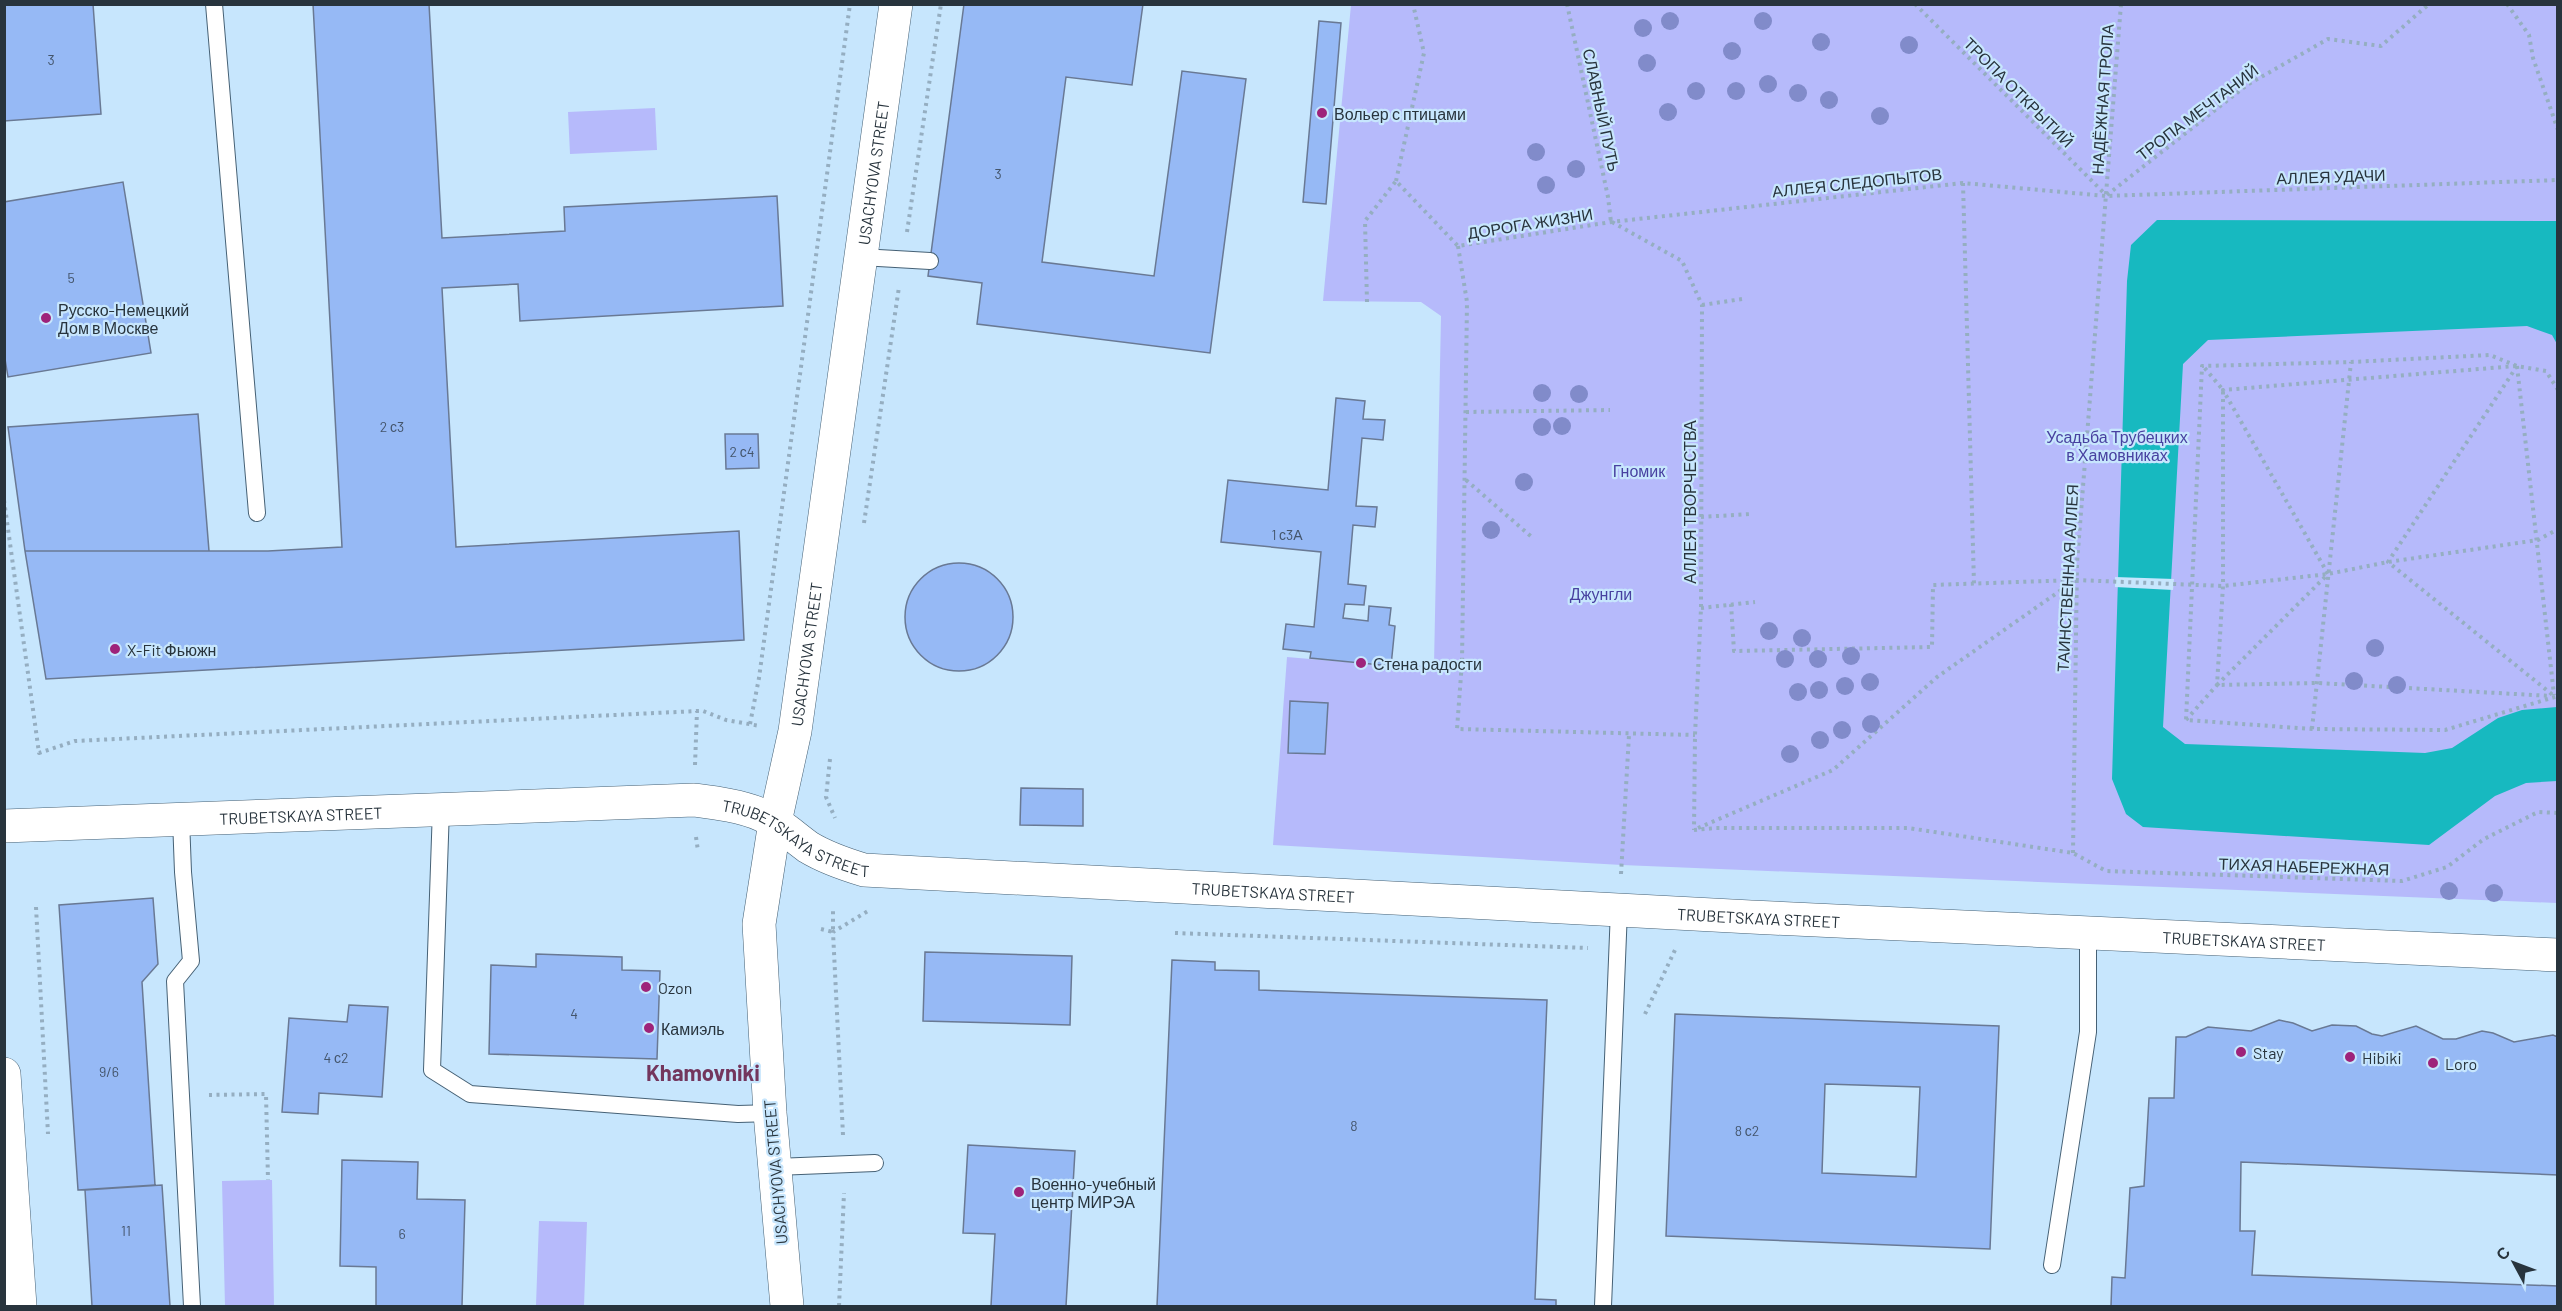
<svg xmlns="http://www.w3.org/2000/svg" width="2562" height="1311" viewBox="0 0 2562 1311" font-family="Barlow,sans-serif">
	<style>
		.green { fill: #b6bafb }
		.water { fill: #17b9c0 }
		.pier { fill: #c7e6fd }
		.building { fill: #96b9f5; stroke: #697994; stroke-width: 1.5; fill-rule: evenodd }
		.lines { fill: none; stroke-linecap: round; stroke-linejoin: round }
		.lane-casing { stroke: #466175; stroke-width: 18 }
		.street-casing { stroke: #466175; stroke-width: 34 }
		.secondary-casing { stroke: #466175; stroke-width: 34 }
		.path { stroke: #95aec1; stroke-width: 4; stroke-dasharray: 3 4.5; stroke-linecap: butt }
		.lane { stroke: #fff; stroke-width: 16 }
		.street { stroke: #fff; stroke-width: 33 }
		.secondary { stroke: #fff; stroke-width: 33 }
		.tree { fill: #818bca }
		.poi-dot { fill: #9e237a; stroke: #c7e6fd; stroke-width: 2 }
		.labels { text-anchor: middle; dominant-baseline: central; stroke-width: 4.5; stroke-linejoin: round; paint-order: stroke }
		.number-label { font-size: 14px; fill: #44556b }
		.street-label { font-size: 16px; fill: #28343d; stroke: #c7e6fd }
		.poi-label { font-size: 16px; fill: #28343d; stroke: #c7e6fd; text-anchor: start }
		.park-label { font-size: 16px; fill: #4841a0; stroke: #c7e6fd }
		.district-label { font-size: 22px; font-weight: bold; fill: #73365d; stroke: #c7e6fd }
	</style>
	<rect width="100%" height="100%" fill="#c7e6fd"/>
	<path class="green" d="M 1351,5 L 2557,5 L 2557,903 L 1622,865 L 1273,845 L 1287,657 L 1391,666 L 1434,665 L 1441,316 L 1421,302 L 1323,301 Z
		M 655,108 L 657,150 L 570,154 L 568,112 Z
		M 272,1180 L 274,1306 L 225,1306 L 222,1181 Z
		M 539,1221 L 587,1222 L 584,1306 L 536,1305 Z"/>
	<path class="water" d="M 2157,220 L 2558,221 L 2557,344 L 2552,335 L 2527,326 L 2208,340 L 2183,364 L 2163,727 L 2185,744 L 2425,753 L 2452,748 L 2498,718 L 2522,710 L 2557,707 L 2557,781 L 2526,783 L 2495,796 L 2429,845 L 2143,827 L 2126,814 L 2112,779 L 2127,281 L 2131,245 Z"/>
	<path class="pier" d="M 2115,577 L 2174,579 L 2173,590 L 2115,587 Z"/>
	<path class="building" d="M 4,4 L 93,4 L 101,114 L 4,121 Z
		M 313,4 L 429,4 L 442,238 L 565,231 L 564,207 L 777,196 L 783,306 L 520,321 L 518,284 L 442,288 L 456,547 L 739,531 L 744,640 L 46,679 L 25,551 L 268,551 L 342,547 Z
		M 964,4 L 1143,4 L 1132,85 L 1066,77 L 1042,262 L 1154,276 L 1182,71 L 1246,79 L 1210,353 L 977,324 L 982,283 L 928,276 Z
		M 1319,21 L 1341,23 L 1326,204 L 1303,202 Z
		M 123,182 L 151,353 L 8,377 L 4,353 L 4,202 Z
		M 1336,398 L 1365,401 L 1363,419 L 1385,420 L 1383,440 L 1362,438 L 1356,506 L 1377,507 L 1375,527 L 1353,525 L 1348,584 L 1366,586 L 1364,605 L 1345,604 L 1343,618 L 1368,621 L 1369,606 L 1391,608 L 1389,625 L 1395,626 L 1391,666 L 1310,658 L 1311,652 L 1283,649 L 1286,624 L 1314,627 L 1321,552 L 1221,542 L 1228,480 L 1328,490 Z
		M 198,414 L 209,551 L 25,551 L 8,427 Z
		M 725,434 L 758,434 L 759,468 L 726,469 Z
		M905 617a54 54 0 1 1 108 0a54 54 0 1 1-108 0Z
		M 1290,701 L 1328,703 L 1325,754 L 1288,753 Z
		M 1021,788 L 1083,789 L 1083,826 L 1020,825 Z
		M 153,898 L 158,964 L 142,982 L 155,1185 L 78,1190 L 59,905 Z
		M 925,952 L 1072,956 L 1070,1025 L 923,1021 Z
		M 536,954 L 622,957 L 622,970 L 660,971 L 657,1059 L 489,1054 L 491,965 L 536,967 Z
		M 1172,960 L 1215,962 L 1215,970 L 1259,971 L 1259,990 L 1547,1000 L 1535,1299 L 1556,1300 L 1556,1306 L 1157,1306 Z
		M 349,1005 L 388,1007 L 382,1097 L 319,1093 L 318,1114 L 282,1112 L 289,1018 L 347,1022 Z
		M 1675,1014 L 1999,1026 L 1990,1249 L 1666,1236 ZM 1825,1084 L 1920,1087 L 1916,1177 L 1822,1173 Z
		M 2279,1020 L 2293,1023 L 2312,1031 L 2332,1025 L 2356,1026 L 2372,1034 L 2382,1036 L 2416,1026 L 2443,1039 L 2456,1039 L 2482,1031 L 2493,1033 L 2514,1042 L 2553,1035 L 2558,1037 L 2558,1175 L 2241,1162 L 2240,1231 L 2255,1231 L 2252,1275 L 2558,1286 L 2558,1306 L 2111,1306 L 2112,1277 L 2125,1278 L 2130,1188 L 2144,1186 L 2149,1098 L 2174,1098 L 2176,1037 L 2186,1037 L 2208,1027 L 2251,1031 Z
		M 968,1145 L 1075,1151 L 1066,1306 L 991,1306 L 995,1234 L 963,1233 Z
		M 342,1160 L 418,1162 L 417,1199 L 465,1200 L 462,1306 L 376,1306 L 376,1267 L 340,1266 Z
		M 162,1185 L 170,1306 L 92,1306 L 85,1190 Z"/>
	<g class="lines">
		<g class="lane-casing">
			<path id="lane" d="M 214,4 L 257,513
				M 861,257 L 930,261
				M 441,808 L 432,1070 L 470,1094 L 738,1114 L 770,1113
				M 181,819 L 183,872 L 191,961 L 175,981 L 192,1306
				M 776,1167 L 875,1163
				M 2052,1265 L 2088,1032 L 2088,932
				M 1603,1306 L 1619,910"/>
		</g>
		<g class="street-casing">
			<path id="street" d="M 4,1074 L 20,1306"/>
		</g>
		<g class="secondary-casing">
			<g id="secondary">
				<path id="s1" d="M 4,826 L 694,800 C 717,803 741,806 762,815 C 779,823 793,836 808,847 C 826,858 844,864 864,870 L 1751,917 L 2558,955"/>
				<path id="s2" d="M 787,1306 L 770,1113 L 759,924 L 775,822 L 795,731 L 896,4"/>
			</g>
		</g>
		<path class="path" d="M 1567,4 L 1608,197 L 1611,222
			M 1915,4 L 2106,195
			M 2507,4 L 2529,35 L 2533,58 L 2558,130
			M 1396,181 L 1424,53 L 1413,4
			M 1963,183 L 1974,584
			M 2107,195 L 2247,85 L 2328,39 L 2381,46 L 2429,4
			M 1612,222 L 1682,261 L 1702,305 L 1701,608 L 1695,735 L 1694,830
			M 907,232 L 941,4
			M 1458,246 L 1467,302 L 1462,662 L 1457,729 L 1695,735
			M 1367,302 L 1365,221 L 1396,181 L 1458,246 L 1611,222 L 1963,183 L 2106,196 L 2558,180
			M 1702,305 L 1742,299
			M 2516,366 L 2223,390 L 2328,574 L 2217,685 L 2317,683 L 2551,696
			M 2517,366 L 2388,562 L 2554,696
			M 2517,366 L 2554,695
			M 2558,390 L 2546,371 L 2517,366 L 2490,355 L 2351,362 L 2202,366 L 2186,720 L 2312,729 L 2445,730 L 2558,696
			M 1466,412 L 1610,410
			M 1466,480 L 1534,539
			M 4,500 L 39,753 L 75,741 L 697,711 L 703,711 L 726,720 L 760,726
			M 1701,517 L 1751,514
			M 864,523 L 899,287
			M 1731,604 L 1734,651 L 1932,647 L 1933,585 L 2076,580 L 2223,586 L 2328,574 L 2388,562 L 2538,540 L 2558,529
			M 1701,608 L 1755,602
			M 2186,720 L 2217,685 L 2223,586 L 2223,390 L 2203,366
			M 750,724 L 759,678 L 850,4
			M 2312,729 L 2351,362
			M 830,759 L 826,797 L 835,818
			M 695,765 L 697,711
			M 1698,828 L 1833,770 L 1937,677 L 2074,581
			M 1694,830 L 1716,828 L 1908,828 L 2073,853 L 2106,871 L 2402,881 L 2447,867 L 2484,839 L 2538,812 L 2558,813
			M 696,837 L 698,851
			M 2073,853 L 2077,563 L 2121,4
			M 1621,874 L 1629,735
			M 36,907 L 48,1134
			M 821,929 L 833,932 L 833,910
			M 1175,933 L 1588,948
			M 1645,1014 L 1675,950
			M 209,1095 L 266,1094 L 268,1180
			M 843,1135 L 833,932 L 868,911
			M 839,1306 L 844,1193"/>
		<use href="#lane" class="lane"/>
		<use href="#street" class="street"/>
		<use href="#secondary" class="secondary"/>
	</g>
	<g class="tree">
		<circle cx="1670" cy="21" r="9"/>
		<circle cx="1763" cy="21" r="9"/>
		<circle cx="1643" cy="28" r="9"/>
		<circle cx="1821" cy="42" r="9"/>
		<circle cx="1909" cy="45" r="9"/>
		<circle cx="1732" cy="51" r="9"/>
		<circle cx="1647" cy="63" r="9"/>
		<circle cx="1768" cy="84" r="9"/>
		<circle cx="1696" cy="91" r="9"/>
		<circle cx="1736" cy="91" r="9"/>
		<circle cx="1798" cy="93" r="9"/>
		<circle cx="1829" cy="100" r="9"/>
		<circle cx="1668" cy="112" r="9"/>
		<circle cx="1880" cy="116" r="9"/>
		<circle cx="1536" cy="152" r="9"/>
		<circle cx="1576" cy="169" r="9"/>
		<circle cx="1546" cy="185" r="9"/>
		<circle cx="1542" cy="393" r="9"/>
		<circle cx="1579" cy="394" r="9"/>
		<circle cx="1562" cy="426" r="9"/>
		<circle cx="1542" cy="427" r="9"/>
		<circle cx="1524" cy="482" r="9"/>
		<circle cx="1491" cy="530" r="9"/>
		<circle cx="1769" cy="631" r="9"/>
		<circle cx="1802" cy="638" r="9"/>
		<circle cx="2375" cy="648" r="9"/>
		<circle cx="1851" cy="656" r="9"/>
		<circle cx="1785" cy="659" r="9"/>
		<circle cx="1818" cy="659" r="9"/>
		<circle cx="2354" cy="681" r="9"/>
		<circle cx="1870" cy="682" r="9"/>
		<circle cx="2397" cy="685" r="9"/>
		<circle cx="1845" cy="686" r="9"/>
		<circle cx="1819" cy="690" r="9"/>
		<circle cx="1798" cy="692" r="9"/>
		<circle cx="1871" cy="724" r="9"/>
		<circle cx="1842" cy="730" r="9"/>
		<circle cx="1820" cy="740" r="9"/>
		<circle cx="1790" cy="754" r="9"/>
		<circle cx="2449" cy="891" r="9"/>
		<circle cx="2494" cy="893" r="9"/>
	</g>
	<g class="poi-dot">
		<circle cx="1322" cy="113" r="6"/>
		<circle cx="46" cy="318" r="6"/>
		<circle cx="115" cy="649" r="6"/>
		<circle cx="1361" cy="663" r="6"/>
		<circle cx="646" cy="987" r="6"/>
		<circle cx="649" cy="1028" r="6"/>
		<circle cx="2241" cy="1052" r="6"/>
		<circle cx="2350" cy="1057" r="6"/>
		<circle cx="2433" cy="1063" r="6"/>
		<circle cx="1019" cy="1192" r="6"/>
	</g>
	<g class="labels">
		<g class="number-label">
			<text x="51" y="59">3</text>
			<text x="998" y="173">3</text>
			<text x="71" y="277">5</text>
			<text x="392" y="426">2 с3</text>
			<text x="742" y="451">2 с4</text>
			<text x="1287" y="534">1 с3А</text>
			<text x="574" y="1013">4</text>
			<text x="336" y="1057">4 с2</text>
			<text x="109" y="1071">9/6</text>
			<text x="1354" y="1125">8</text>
			<text x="1747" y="1130">8 с2</text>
			<text x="126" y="1230">11</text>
			<text x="402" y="1233">6</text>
		</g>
		<g class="street-label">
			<text transform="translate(2019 92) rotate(45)">ТРОПА ОТКРЫТИЙ</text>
			<text transform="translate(2102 99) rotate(-86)">НАДЁЖНАЯ ТРОПА</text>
			<text transform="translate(1602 110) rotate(78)">СЛАВНЫЙ ПУТЬ</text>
			<text transform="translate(2197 112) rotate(-37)">ТРОПА МЕЧТАНИЙ</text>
			<text stroke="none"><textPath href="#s2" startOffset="1143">USACHYOVA STREET</textPath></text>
			<text transform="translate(2331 176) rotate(-2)">АЛЛЕЯ УДАЧИ</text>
			<text transform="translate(1857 182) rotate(-6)">АЛЛЕЯ СЛЕДОПЫТОВ</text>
			<text transform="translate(1530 223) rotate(-9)">ДОРОГА ЖИЗНИ</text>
			<text transform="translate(1689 502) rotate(-90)">АЛЛЕЯ ТВОРЧЕСТВА</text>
			<text transform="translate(2067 578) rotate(-87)">ТАИНСТВЕННАЯ АЛЛЕЯ</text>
			<text stroke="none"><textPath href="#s2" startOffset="657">USACHYOVA STREET</textPath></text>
			<text stroke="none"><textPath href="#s1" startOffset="297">TRUBETSKAYA STREET</textPath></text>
			<text stroke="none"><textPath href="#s1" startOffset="801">TRUBETSKAYA STREET</textPath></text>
			<text transform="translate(2304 866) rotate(2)">ТИХАЯ НАБЕРЕЖНАЯ</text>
			<text stroke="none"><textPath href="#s1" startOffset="1287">TRUBETSKAYA STREET</textPath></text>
			<text stroke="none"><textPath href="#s1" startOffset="1773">TRUBETSKAYA STREET</textPath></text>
			<text stroke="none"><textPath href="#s1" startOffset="2259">TRUBETSKAYA STREET</textPath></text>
			<text transform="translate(775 1172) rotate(-95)">USACHYOVA STREET</text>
		</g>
		<g class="poi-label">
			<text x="1334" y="113">Вольер с птицами</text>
			<text x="58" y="309">Русско-Немецкий<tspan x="58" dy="18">Дом в Москве</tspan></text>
			<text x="127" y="649">X-Fit Фьюжн</text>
			<text x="1373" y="663">Стена радости</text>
			<text x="658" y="987">Ozon</text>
			<text x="661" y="1028">Камиэль</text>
			<text x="2253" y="1052">Stay</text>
			<text x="2362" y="1057">Hibiki</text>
			<text x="2445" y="1063">Loro</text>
			<text x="1031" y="1183">Военно-учебный<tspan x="1031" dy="18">центр МИРЭА</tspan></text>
		</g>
		<g class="park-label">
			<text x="2117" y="436">Усадьба Трубецких<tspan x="2117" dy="18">в Хамовниках</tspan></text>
			<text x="1639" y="470">Гномик</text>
			<text x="1601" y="593">Джунгли</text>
		</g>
		<g class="district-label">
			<text x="703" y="1072">Khamovniki</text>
		</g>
	</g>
	<rect width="2562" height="1311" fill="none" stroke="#28343d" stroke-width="12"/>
	<g transform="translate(2514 1263) rotate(311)" stroke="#c7e6fd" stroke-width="4.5" paint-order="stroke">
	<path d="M0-4.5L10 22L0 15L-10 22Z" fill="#28343d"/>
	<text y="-9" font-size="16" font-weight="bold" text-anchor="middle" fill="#28343d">С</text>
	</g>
</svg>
